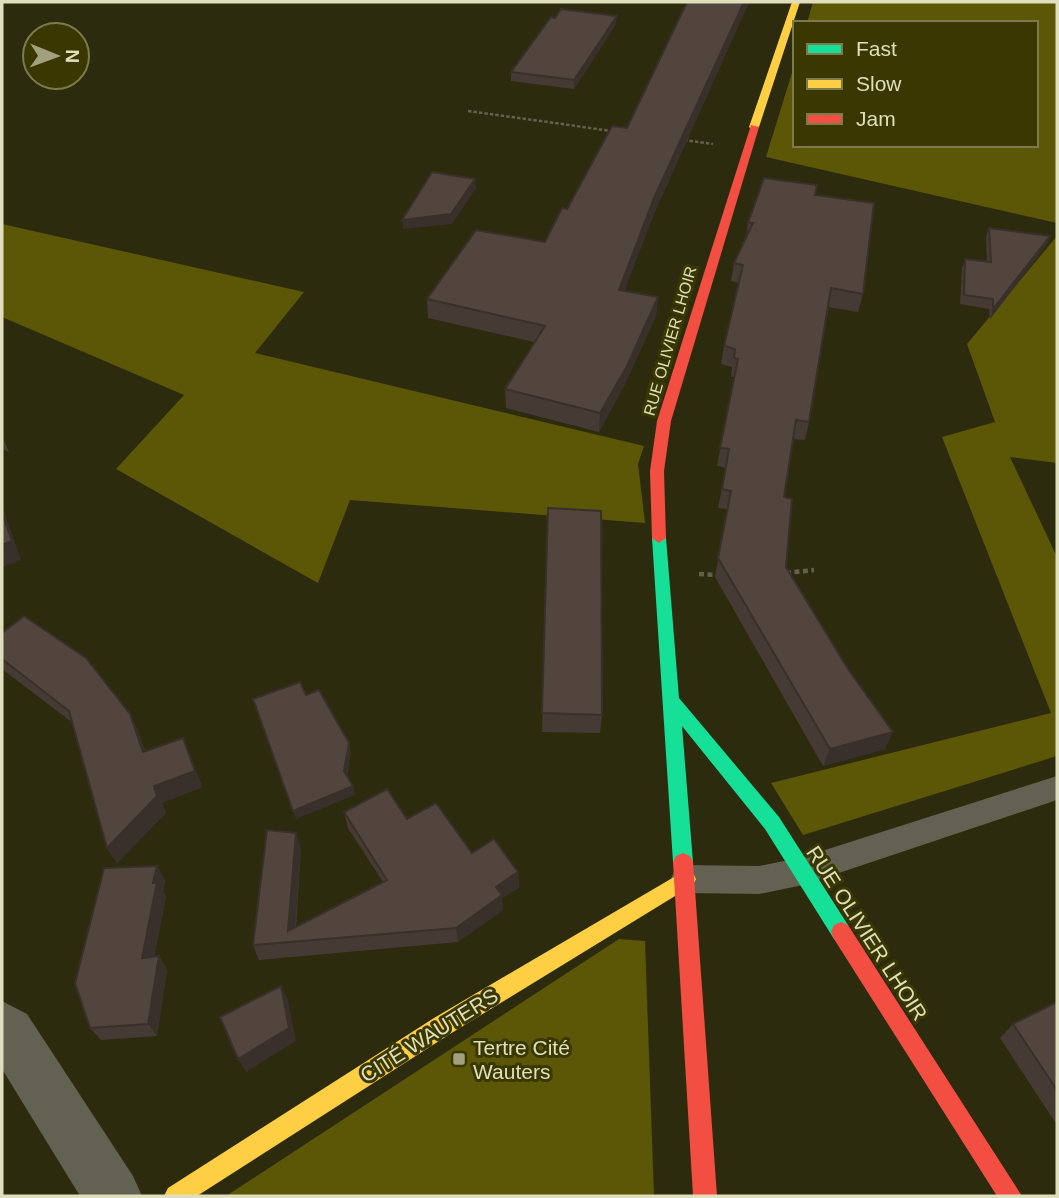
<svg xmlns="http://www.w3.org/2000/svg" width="1059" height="1198" viewBox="0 0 1059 1198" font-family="Helvetica,sans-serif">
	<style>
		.green { fill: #5b5707 }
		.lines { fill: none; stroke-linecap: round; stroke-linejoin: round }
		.path-far1 { stroke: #61614e; stroke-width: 2.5; stroke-dasharray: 3.5 2; stroke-linecap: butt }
		.path { stroke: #61614e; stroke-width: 4.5; stroke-dasharray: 5 3.5; stroke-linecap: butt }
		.lane { fill: #636151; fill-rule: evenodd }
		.street { fill: #636151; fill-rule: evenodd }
		.fast { fill: #16e098; fill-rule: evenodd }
		.slow { fill: #ffcf43; fill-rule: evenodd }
		.jam { fill: #f24e42; fill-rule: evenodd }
		.wall { fill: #463b34 }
		.shaded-wall { fill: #39302b }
		.building { fill: #51453d; stroke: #39302b; stroke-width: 2 }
		.poi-dot { fill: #a1a07f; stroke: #3a3800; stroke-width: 2.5 }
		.labels { text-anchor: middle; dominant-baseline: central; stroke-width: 6; stroke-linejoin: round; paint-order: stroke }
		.far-street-label { font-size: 16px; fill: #dfdfbd; stroke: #3a3800 }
		.near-street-label { font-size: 21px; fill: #dfdfbd; stroke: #3a3800 }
		.near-poi-label { font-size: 21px; fill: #dfdfbd; stroke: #3a3800; text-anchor: start }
	</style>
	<rect width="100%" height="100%" fill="#2d2b0d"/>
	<path class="green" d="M 813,2 L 1057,2 L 1057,223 L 766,157 L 795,63 L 795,145 L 1036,145 L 1036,23 L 807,23 Z
		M 2,224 L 304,292 L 255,353 L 644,446 L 638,464 L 645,523 L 350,500 L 318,583 L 116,469 L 184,395 L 2,317 Z
		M 1057,236 L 1057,463 L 1010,457 L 1057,557 L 1057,756 L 803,835 L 771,783 L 1051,713 L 942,437 L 995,422 L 967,344 Z
		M 619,939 L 645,941 L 654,1196 L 226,1196 Z"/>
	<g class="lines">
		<path class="path-far1" d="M 468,111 L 612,131
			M 684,140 L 713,144"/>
		<path class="path" d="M 786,573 L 814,570
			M 699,574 L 718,575"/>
		<path class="lane" d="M 1057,776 L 1057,800 L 803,885 L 759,894 L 686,893 L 675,889 L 671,879 L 675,869 L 686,865 L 759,866 L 803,857 Z"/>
		<path class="street" d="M 2,1001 L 27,1014 L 133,1176 L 142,1196 L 80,1196 L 2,1069 Z"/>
		<path class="fast" d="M 659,533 L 666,538 L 679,698 L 779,817 L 848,925 L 851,932 L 848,939 L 841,942 L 834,939 L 765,829 L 682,726 L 693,862 L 690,868 L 683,871 L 676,868 L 673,862 L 652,538 Z"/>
		<path class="slow" d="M 792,2 L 800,2 L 759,127 L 751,129 L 749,127 Z
			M 686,870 L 693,873 L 696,879 L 693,885 L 450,1034 L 197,1196 L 164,1196 L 168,1188 L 434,1018 Z"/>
		<path class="jam" d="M 751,125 L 759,127 L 671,421 L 664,471 L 666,538 L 659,543 L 652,538 L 650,471 L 657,421 Z
			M 683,853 L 690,856 L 693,862 L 717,1196 L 693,1196 L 673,862 L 676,856 Z
			M 841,922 L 848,925 L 1022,1196 L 997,1196 L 834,939 L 831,932 L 834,925 Z"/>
	</g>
	<path class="wall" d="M 687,2 L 749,2 L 653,216 L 624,291 L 658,297 L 656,316 L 625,384 L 599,432 L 506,408 L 505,389 L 534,342 L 428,318 L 427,299 L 545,242 L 567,209 L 627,128 Z
		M 616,24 L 574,89 L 511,81 L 511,72 Z
		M 815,195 L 863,294 L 858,312 L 828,307 L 809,422 L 805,440 L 793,439 L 784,497 L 786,567 L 885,749 L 823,766 L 715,577 L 727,509 L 718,508 L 726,468 L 717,466 L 734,377 L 731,377 L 732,367 L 721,364 L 724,346 L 739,283 L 731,281 L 734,263 L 746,239 L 748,223 Z
		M 989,228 L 1050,236 L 1046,246 L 990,319 L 989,309 L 960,304 L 962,268 L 965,259 L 987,262 L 986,237 Z
		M 2,436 L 9,452 L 2,449 Z
		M 548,508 L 602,715 L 600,733 L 542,732 Z
		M 2,633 L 130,714 L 138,731 L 145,751 L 190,755 L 202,787 L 162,803 L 166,813 L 117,863 L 107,848 L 73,723 L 2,669 Z
		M 344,812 L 407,819 L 472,853 L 518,872 L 519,888 L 502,898 L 503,910 L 458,942 L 259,960 L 253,945 L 301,848 L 296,927 L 383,882 L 348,828 Z
		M 157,866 L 165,881 L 163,891 L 166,897 L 154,957 L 159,956 L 167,970 L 157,1036 L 101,1040 L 90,1028 Z
		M 1057,1002 L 1057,1125 L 1000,1038 L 1013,1024 Z"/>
	<path class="shaded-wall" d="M 744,2 L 749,2 L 653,216 L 618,308 L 619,290 L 654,198 Z
		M 617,16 L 616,24 L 574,89 L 574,80 Z
		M 475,179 L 476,188 L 452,224 L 403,229 L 402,220 Z
		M 1050,236 L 1046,246 L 990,319 L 993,309 Z
		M 658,297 L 656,316 L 625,384 L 599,432 L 600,413 Z
		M 2,505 L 21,560 L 2,567 Z
		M 130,714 L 138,731 L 151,768 L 143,752 Z
		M 893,732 L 885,749 L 823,766 L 830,749 Z
		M 183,738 L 202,787 L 162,803 L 166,813 L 117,863 L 107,848 Z
		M 349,743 L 351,752 L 347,780 L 344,771 Z
		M 353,786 L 355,795 L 296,819 L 293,811 Z
		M 296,833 L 301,848 L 294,942 L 288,931 Z
		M 157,866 L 165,881 L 163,891 L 166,897 L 151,971 L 142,958 L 153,883 Z
		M 518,872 L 519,888 L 502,898 L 503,910 L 458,942 L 456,928 L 496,887 Z
		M 159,956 L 167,970 L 157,1036 L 148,1024 Z
		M 281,986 L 288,1000 L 296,1041 L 246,1072 L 238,1059 Z"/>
	<path class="building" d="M 687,2 L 744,2 L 654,198 L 619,290 L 658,297 L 627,366 L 600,413 L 505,389 L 545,326 L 427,299 L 476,230 L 545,242 L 562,208 L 567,209 L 612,126 L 627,128 Z
		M 561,9 L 617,16 L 574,80 L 511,72 L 551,17 L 555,18 Z
		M 432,172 L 475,179 L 451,214 L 402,220 Z
		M 764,178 L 817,185 L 815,195 L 874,203 L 863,294 L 831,288 L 809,422 L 796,420 L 784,497 L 792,499 L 786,567 L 848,669 L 893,732 L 830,749 L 718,558 L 731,491 L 722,489 L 729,449 L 720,448 L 738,359 L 734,358 L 735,349 L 724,346 L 743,265 L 734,263 L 753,223 L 748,223 Z
		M 989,228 L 1050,236 L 993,309 L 993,299 L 964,295 L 965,259 L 991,262 Z
		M 548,508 L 601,511 L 602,715 L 542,713 Z
		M 2,513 L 12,541 L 2,545 Z
		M 24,616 L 86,658 L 130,714 L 143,752 L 183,738 L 195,771 L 154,786 L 157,796 L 107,848 L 69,711 L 2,659 L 2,633 Z
		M 300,682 L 306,695 L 319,690 L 349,743 L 344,771 L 353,786 L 293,811 L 253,699 Z
		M 387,789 L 407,819 L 436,803 L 472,853 L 494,839 L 518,872 L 496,887 L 502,895 L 456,928 L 253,945 L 267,830 L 296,833 L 288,931 L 387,880 L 344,812 Z
		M 157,866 L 153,883 L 157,882 L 142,958 L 159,956 L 148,1024 L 90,1028 L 75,983 L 104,868 Z
		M 281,986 L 289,1028 L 238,1059 L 220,1017 Z
		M 1057,1002 L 1057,1090 L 1013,1024 Z"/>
	<rect class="poi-dot" x="452" y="1052" width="14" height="14" rx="3.5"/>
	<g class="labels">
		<g class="far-street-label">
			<text transform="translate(670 341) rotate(-74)">RUE OLIVIER LHOIR</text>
		</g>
		<g class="near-street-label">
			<text transform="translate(867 933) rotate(57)">RUE OLIVIER LHOIR</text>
			<text transform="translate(429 1035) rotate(-32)">CITÉ WAUTERS</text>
		</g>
		<g class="near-poi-label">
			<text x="473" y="1047">Tertre Cité<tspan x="473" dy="24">Wauters</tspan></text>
		</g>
	</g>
	<rect width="1059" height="1198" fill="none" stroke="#dfdfbd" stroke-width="7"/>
	<rect x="793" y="21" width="245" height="126" fill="#3a3800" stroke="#7c7b4c" stroke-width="2"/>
	<rect x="807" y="44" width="35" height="10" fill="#16e098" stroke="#7c7b4c" stroke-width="2"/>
	<text x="856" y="56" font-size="21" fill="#dfdfbd">Fast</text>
	<rect x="807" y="79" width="35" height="10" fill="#ffcf43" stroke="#7c7b4c" stroke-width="2"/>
	<text x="856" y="91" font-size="21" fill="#dfdfbd">Slow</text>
	<rect x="807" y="114" width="35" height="10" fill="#f24e42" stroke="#7c7b4c" stroke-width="2"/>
	<text x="856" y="126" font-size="21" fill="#dfdfbd">Jam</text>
	<g transform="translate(56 56) rotate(91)"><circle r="33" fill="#3a3800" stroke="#7c7b4c" stroke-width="2"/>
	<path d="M0-5L12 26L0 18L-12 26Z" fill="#a1a07f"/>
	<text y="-10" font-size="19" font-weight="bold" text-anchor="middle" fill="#dfdfbd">N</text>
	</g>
</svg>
